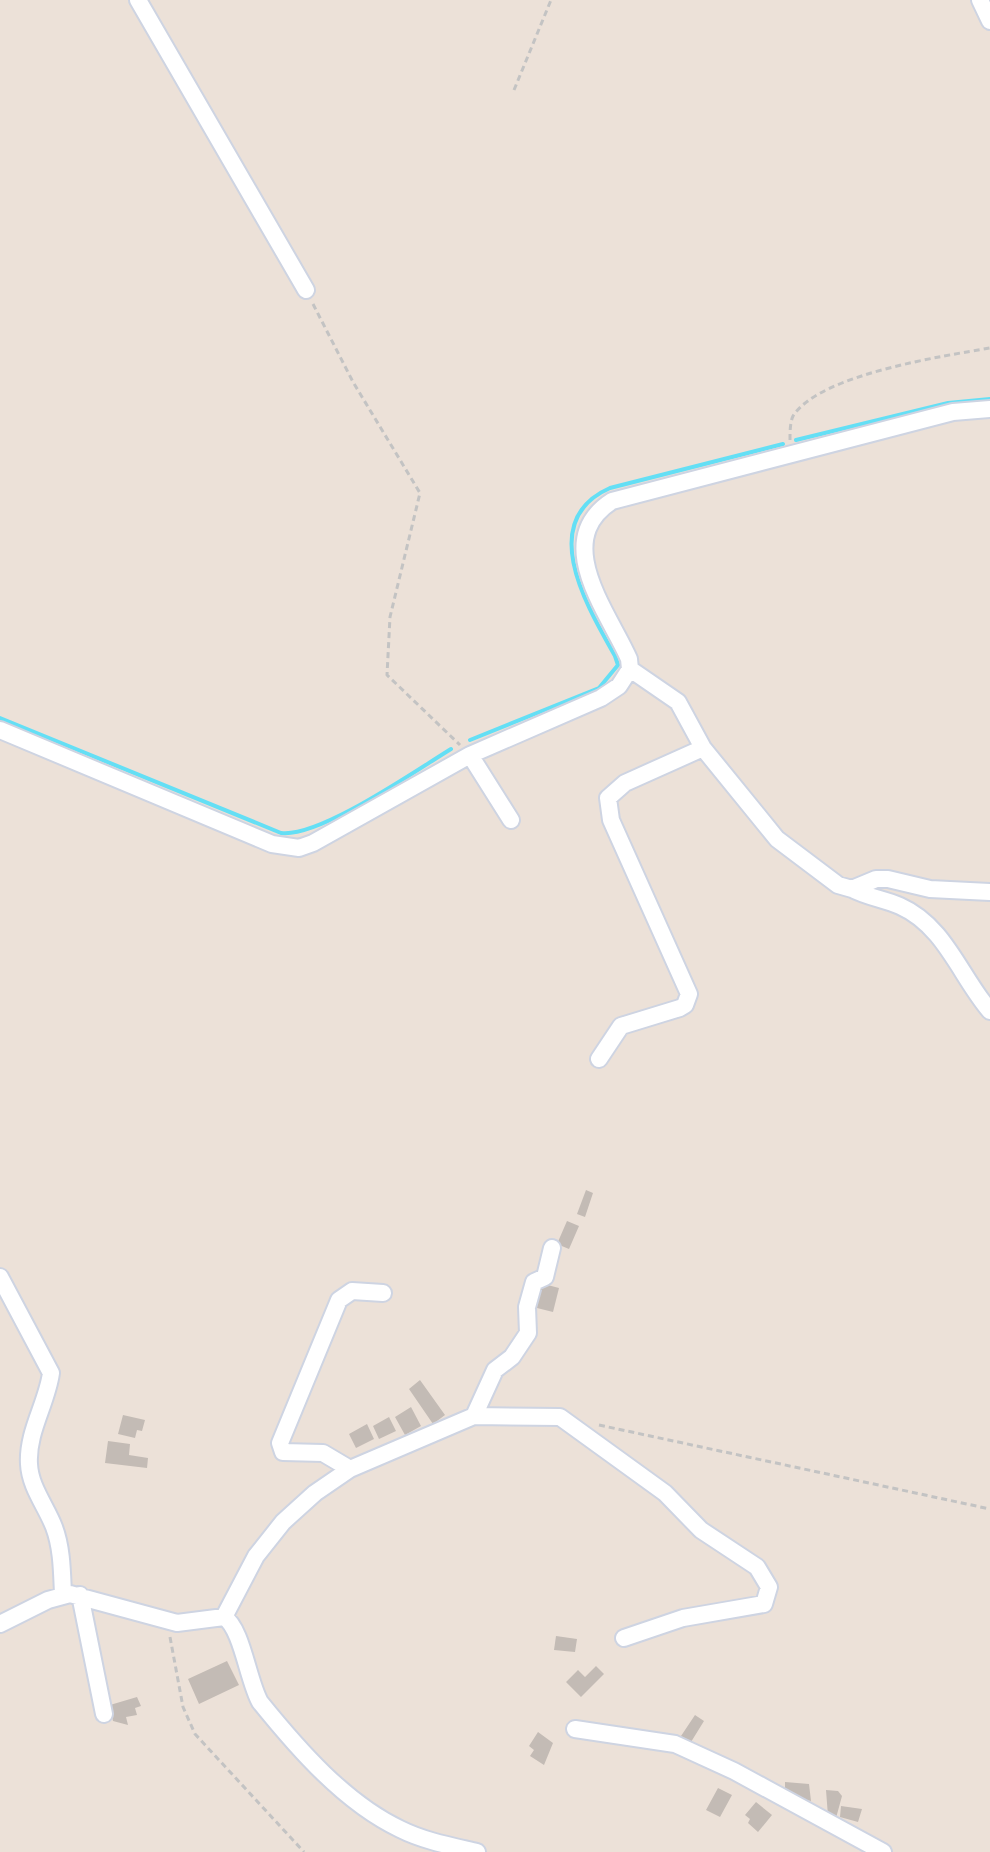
<svg xmlns="http://www.w3.org/2000/svg" width="990" height="1852" viewBox="0 0 990 1852" font-family="Montserrat,sans-serif">
	<style>
		.lines { fill: none; stroke-linecap: round; stroke-linejoin: round }
		.stream { stroke: #64dff5; stroke-width: 4 }
		.building { fill: #c3bbb5 }
		.minor-casing { stroke: #ced4e2; stroke-width: 20 }
		.path { stroke: #c3c3c3; stroke-width: 3; stroke-dasharray: 6 4; stroke-linecap: butt }
		.minor { stroke: #fff; stroke-width: 16 }
	</style>
	<rect width="100%" height="100%" fill="#ece1d8"/>
	<g class="lines">
		<path class="stream" d="M 796,440 L 948,403 L 990,399
			M 0,718 L 281,833 C 319,838 415,771 451,749
			M 470,740 L 599,688 L 618,665 L 615,656 C 588,608 535,521 610,488 L 783,444"/>
	</g>
	<path class="building" d="M 586,1190 L 593,1193 L 585,1217 L 577,1214 Z
		M 567,1221 L 579,1226 L 569,1249 L 557,1244 Z
		M 540,1283 L 559,1288 L 553,1312 L 533,1307 Z
		M 420,1380 L 445,1415 L 433,1424 L 409,1389 Z
		M 411,1407 L 421,1426 L 405,1435 L 395,1417 Z
		M 123,1415 L 145,1420 L 142,1431 L 137,1430 L 135,1438 L 118,1434 Z
		M 389,1417 L 396,1431 L 379,1439 L 373,1426 Z
		M 367,1424 L 374,1439 L 356,1448 L 349,1434 Z
		M 108,1441 L 130,1444 L 129,1455 L 148,1458 L 147,1468 L 105,1463 Z
		M 556,1636 L 577,1639 L 575,1652 L 554,1650 Z
		M 227,1661 L 239,1685 L 199,1704 L 188,1679 Z
		M 596,1666 L 604,1674 L 581,1697 L 566,1682 L 578,1670 L 585,1677 Z
		M 137,1697 L 141,1706 L 135,1708 L 137,1715 L 126,1717 L 128,1725 L 113,1721 L 110,1705 Z
		M 695,1715 L 704,1721 L 691,1742 L 681,1736 Z
		M 538,1732 L 553,1743 L 544,1765 L 530,1756 L 534,1750 L 529,1746 Z
		M 785,1782 L 809,1784 L 811,1801 L 785,1795 Z
		M 718,1788 L 732,1795 L 720,1817 L 706,1810 Z
		M 826,1790 L 838,1791 L 842,1796 L 836,1818 L 828,1816 Z
		M 756,1802 L 772,1815 L 758,1832 L 748,1823 L 750,1819 L 745,1815 Z
		M 841,1806 L 862,1809 L 858,1822 L 840,1817 Z"/>
	<g class="lines">
		<g class="minor-casing">
			<path id="minor" d="M 138,0 L 306,290
				M 980,0 L 990,21
				M 630,669 L 678,702 L 703,748 L 777,839 L 838,885 L 852,889 L 876,879 L 888,879 L 930,889 L 990,892
				M 0,730 L 272,844 L 299,848 L 313,843 L 470,755 L 601,698 L 619,686 L 630,669 L 629,659 C 609,613 550,541 612,501 L 953,412 L 990,409
				M 470,755 L 511,820
				M 852,889 C 867,897 884,899 900,906 C 945,926 960,976 990,1011
				M 599,1059 L 621,1026 L 680,1008 L 685,1005 L 689,994 L 611,820 L 608,798 L 625,783 L 703,748
				M 0,1277 L 51,1373 C 47,1403 27,1432 29,1464 C 30,1487 46,1506 54,1527 C 62,1548 62,1572 63,1595
				M 474,1416 L 495,1370 L 512,1357 L 528,1333 L 527,1307 L 534,1282 L 545,1277 L 552,1248
				M 350,1469 L 323,1453 L 283,1452 L 280,1443 L 339,1300 L 352,1291 L 383,1293
				M 80,1595 L 104,1714
				M 224,1617 L 256,1556 L 283,1522 L 315,1493 L 350,1469 L 474,1416 L 560,1417 L 665,1493 L 701,1530 L 757,1567 L 769,1587 L 764,1604 L 683,1618 L 624,1638
				M 0,1624 L 48,1600 L 70,1594 L 177,1623 L 224,1617 C 242,1628 248,1681 260,1702 C 298,1749 345,1803 400,1829 C 424,1841 451,1846 477,1852
				M 575,1729 L 675,1744 L 734,1771 L 883,1852"/>
		</g>
		<path class="path" d="M 514,90 L 551,0
			M 313,304 L 353,382 L 420,493 L 390,617 L 387,675 L 460,745
			M 790,440 C 790,433 790,422 793,416 C 820,374 944,356 990,348
			M 599,1425 L 990,1509
			M 170,1637 L 183,1707 L 195,1734 L 304,1852"/>
		<use href="#minor" class="minor"/>
	</g>
</svg>
